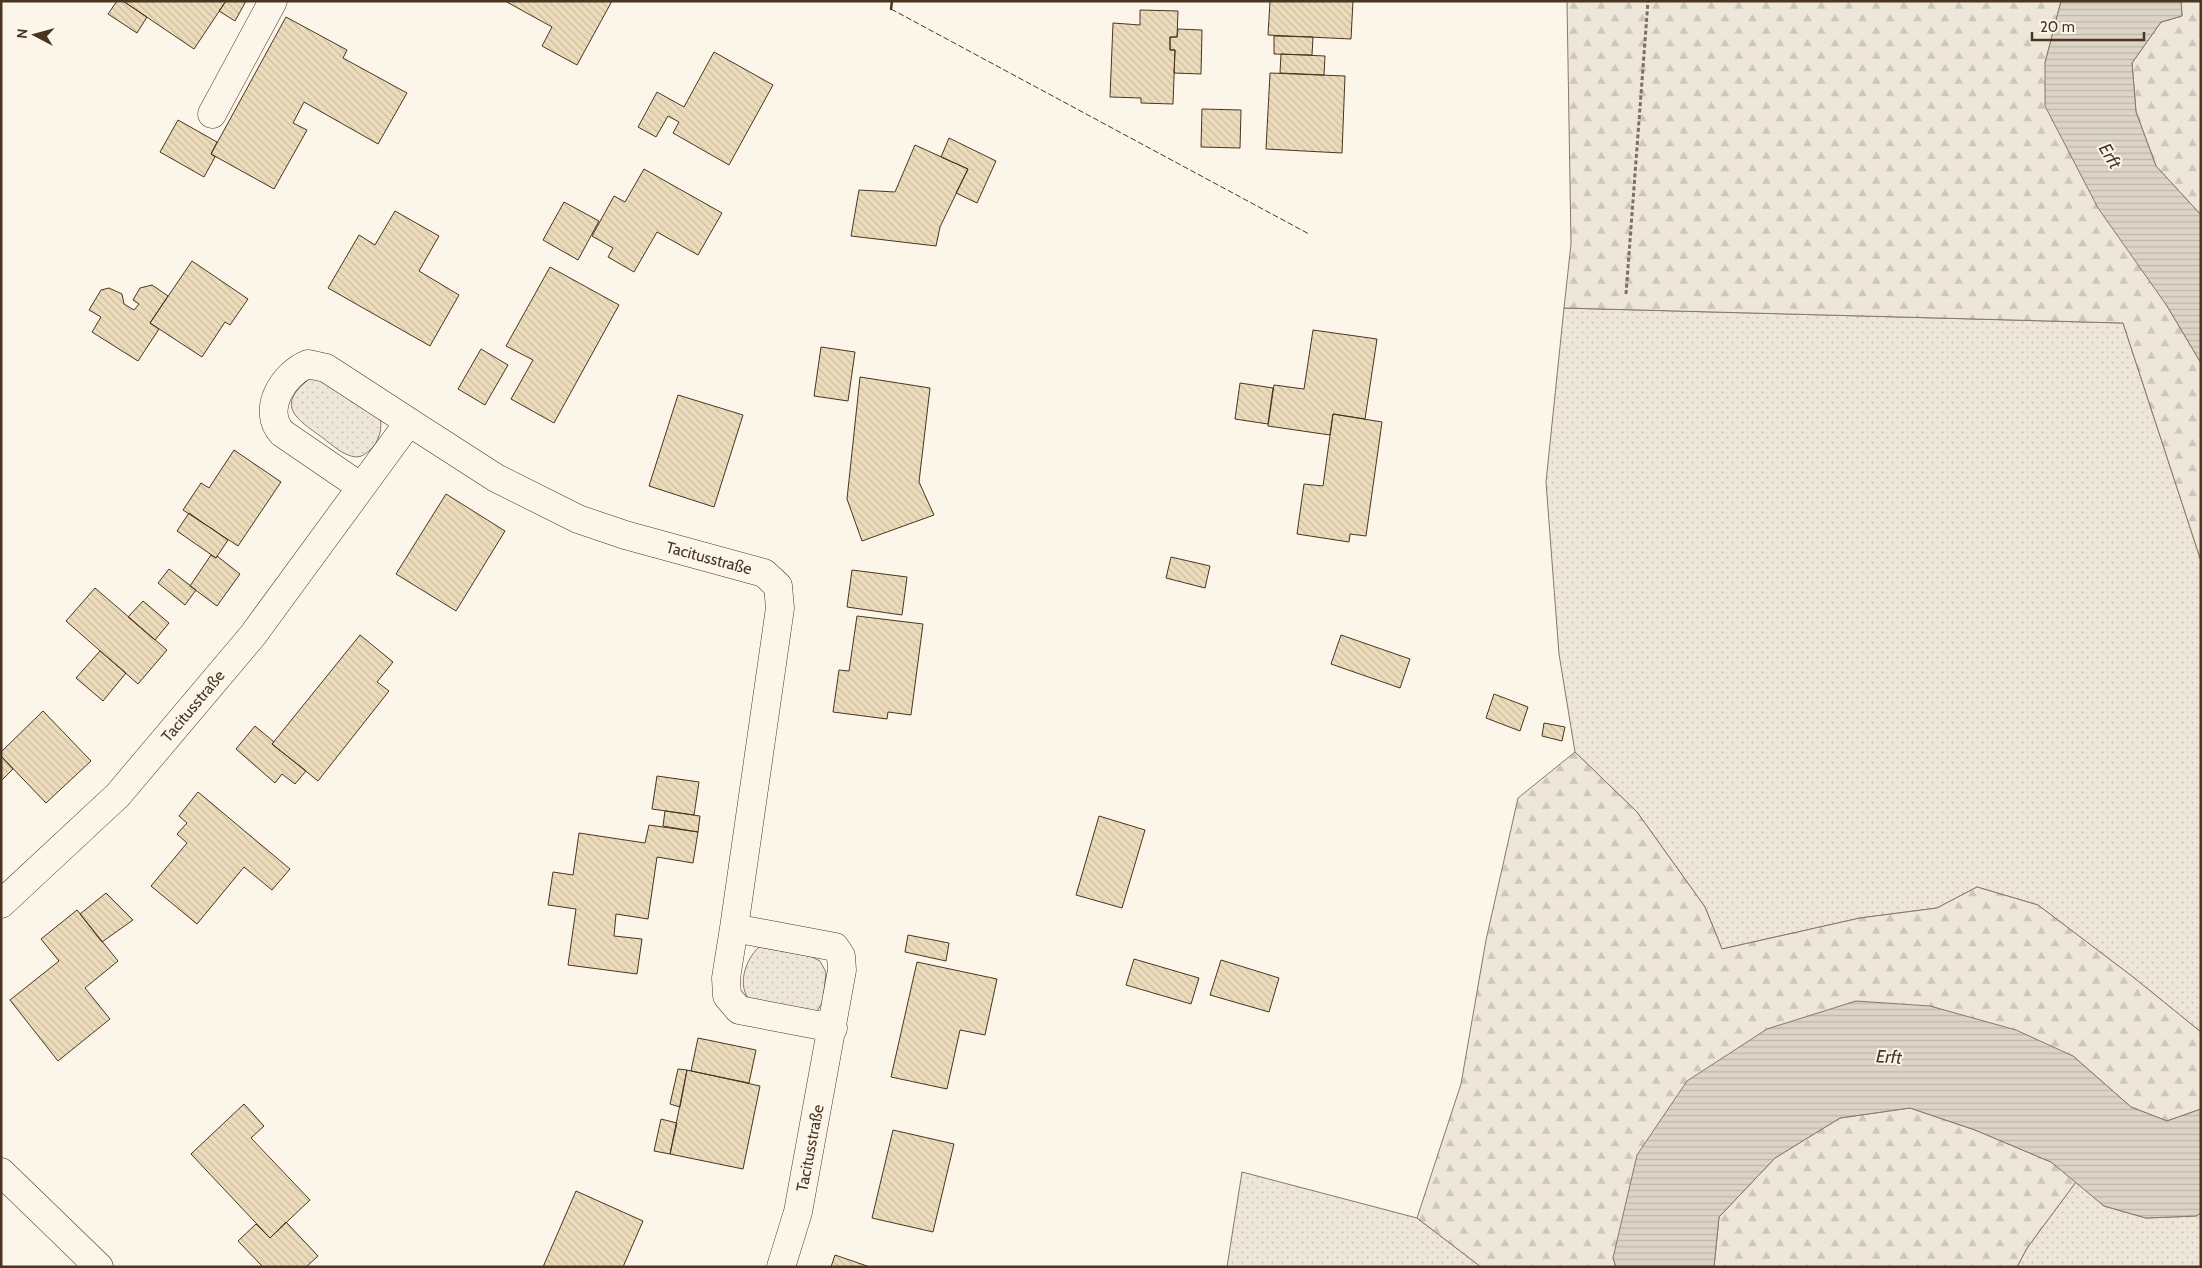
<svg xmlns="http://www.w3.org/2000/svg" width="2202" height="1268" viewBox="0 0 2202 1268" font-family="Cabin,sans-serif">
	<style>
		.grass { fill: url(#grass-dots); stroke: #887966 }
		.forest { fill: url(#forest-firs); stroke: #887966 }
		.water { fill: url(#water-rules); stroke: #887966 }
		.building { fill: url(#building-back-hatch); stroke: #4a3520 }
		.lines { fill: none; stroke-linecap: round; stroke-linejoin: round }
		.minor-casing { stroke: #4a3520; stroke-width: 29 }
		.major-casing { stroke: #4a3520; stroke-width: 29 }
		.path { stroke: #7f6f5c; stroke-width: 3; stroke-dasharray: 4 2.5; stroke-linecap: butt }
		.minor { stroke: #fbf6e9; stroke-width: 28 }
		.major { stroke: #fbf6e9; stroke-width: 28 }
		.fence { stroke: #4a3520; stroke-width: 1; stroke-dasharray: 6 2.5; stroke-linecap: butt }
		.wall { stroke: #4a3520; stroke-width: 2.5 }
		.labels { text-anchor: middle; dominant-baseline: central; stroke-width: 4; stroke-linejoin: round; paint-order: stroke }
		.street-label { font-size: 16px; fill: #4a3520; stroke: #fbf6e9 }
		.water-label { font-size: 18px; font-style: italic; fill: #4a3520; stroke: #fbf6e9 }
	</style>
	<defs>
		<pattern id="grass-dots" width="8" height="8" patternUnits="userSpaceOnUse" patternTransform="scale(1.25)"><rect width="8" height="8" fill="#ede6d9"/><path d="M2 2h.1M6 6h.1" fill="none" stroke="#cdc6ba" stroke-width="1.8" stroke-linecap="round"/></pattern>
		<pattern id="forest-firs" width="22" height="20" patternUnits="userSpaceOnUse" patternTransform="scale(1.25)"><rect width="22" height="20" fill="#ede6d9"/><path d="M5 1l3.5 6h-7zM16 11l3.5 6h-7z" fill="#cdc6ba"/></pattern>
		<pattern id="water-rules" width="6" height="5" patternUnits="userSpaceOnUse" patternTransform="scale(1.25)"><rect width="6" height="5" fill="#dcd4c6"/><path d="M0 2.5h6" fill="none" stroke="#beb7aa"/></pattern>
		<pattern id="building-back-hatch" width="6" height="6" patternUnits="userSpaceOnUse" patternTransform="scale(1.25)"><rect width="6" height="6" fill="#ecdcbc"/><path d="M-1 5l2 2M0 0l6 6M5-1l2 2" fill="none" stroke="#ccbda1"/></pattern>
	</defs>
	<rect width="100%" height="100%" fill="#fbf6e9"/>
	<path class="grass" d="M 1564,308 L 2123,323 L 2201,561 L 2201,1032 L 2133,977 L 2038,905 L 1977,887 L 1937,908 L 1860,918 L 1722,949 L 1705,907 L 1637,812 L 1575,752 L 1559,654 L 1546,482 Z
		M 312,377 C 316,377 322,377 327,378 C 336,382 368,403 375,410 C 386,421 380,442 369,451 C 365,454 362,457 356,457 C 344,456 332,445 323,438 C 295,418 274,405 312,377 Z
		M 759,947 L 810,956 L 820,961 L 826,972 L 823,1001 L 816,1013 L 751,1001 C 736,987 745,960 759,947 Z
		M 1242,1172 L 1417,1218 L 1481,1267 L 1227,1267 Z
		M 2076,1182 L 2104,1206 L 2146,1218 L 2196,1216 L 2201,1213 L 2201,1267 L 2017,1267 L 2027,1248 Z"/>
	<path class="forest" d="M 1567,1 L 2061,1 L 2045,63 L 2167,306 L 2201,363 L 2201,561 L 2123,323 L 1564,308 L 1571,244 Z
		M 2181,1 L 2201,1 L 2201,215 L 2156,166 L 2136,112 L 2132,63 L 2161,22 L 2182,16 Z
		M 1575,752 L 1637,812 L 1705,907 L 1722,949 L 1860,918 L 1937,908 L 1977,887 L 2038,905 L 2133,977 L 2201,1032 L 2201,1109 L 2167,1121 L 2131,1107 L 2073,1056 L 1930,1006 L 1613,1258 L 1616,1267 L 1481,1267 L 1417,1218 L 1461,1084 L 1486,940 L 1518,798 Z
		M 1910,1108 L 1975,1130 L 2051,1162 L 2076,1182 L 2027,1248 L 2017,1267 L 1714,1267 L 1719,1217 L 1775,1158 L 1840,1118 Z"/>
	<path class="water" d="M 2061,1 L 2181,1 L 2182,16 L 2161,22 L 2132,63 L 2136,112 L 2156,166 L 2201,215 L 2201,363 L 2167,306 L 2098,208 L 2045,106 L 2045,63 Z
		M 1856,1001 L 1930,1006 L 2016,1030 L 2073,1056 L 2131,1107 L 2167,1121 L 2201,1109 L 2201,1213 L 2196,1216 L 2146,1218 L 2104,1206 L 2051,1162 L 1975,1130 L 1910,1108 L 1840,1118 L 1775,1158 L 1719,1217 L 1714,1267 L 1616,1267 L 1613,1258 L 1637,1155 L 1687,1081 L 1767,1029 Z"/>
	<path class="building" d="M 117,1 L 123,1 L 147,17 L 137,33 L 108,14 Z
		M 123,1 L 226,1 L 194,49 Z
		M 226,1 L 246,1 L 235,21 L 219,11 Z
		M 505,1 L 612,1 L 577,65 L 542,46 L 552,27 Z
		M 1270,1 L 1353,1 L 1351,39 L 1268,35 Z
		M 1140,10 L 1178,11 L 1177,37 L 1170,37 L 1170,50 L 1175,50 L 1173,104 L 1141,103 L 1141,98 L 1110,97 L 1113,23 L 1140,25 Z
		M 286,17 L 347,50 L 343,58 L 407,93 L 378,144 L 304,102 L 293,123 L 307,130 L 274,189 L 211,154 Z
		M 1178,29 L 1202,30 L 1201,74 L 1174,73 L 1175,50 L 1170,50 L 1170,37 L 1177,37 Z
		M 1274,36 L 1313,37 L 1312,55 L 1274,54 Z
		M 714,52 L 773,85 L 729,165 L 673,133 L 679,122 L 668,116 L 656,137 L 638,127 L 657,92 L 684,107 Z
		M 1281,54 L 1325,56 L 1324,75 L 1280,73 Z
		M 1270,73 L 1345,76 L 1342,153 L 1266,149 Z
		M 1202,109 L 1241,110 L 1240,148 L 1201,147 Z
		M 178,120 L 217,142 L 211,154 L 215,157 L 204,177 L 160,152 Z
		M 949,138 L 996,161 L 977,203 L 956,193 L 968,169 L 941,157 Z
		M 915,145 L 968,169 L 940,227 L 936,246 L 851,236 L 859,190 L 895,192 Z
		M 644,169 L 722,213 L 698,255 L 657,232 L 634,272 L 608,257 L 613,248 L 592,236 L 614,196 L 625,202 Z
		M 564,202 L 599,221 L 578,260 L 543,240 Z
		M 395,211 L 439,236 L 419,271 L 459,295 L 430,346 L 328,288 L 359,235 L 375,245 Z
		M 192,261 L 248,299 L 230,325 L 225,322 L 202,357 L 150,323 Z
		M 550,267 L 619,305 L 554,423 L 511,399 L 533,360 L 506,346 Z
		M 152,285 L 168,296 L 150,323 L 159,329 L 138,361 L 92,332 L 101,317 L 89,310 L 101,290 L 109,288 L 122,294 L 124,304 L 134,310 L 139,304 L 133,300 L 140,288 Z
		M 1313,330 L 1377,339 L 1365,419 L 1333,414 L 1330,435 L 1268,426 L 1274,385 L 1304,389 Z
		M 821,347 L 855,352 L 848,401 L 814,396 Z
		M 481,349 L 508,365 L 485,405 L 458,389 Z
		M 860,377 L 930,388 L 919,482 L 934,515 L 862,541 L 847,499 Z
		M 1240,383 L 1273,388 L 1268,424 L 1235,419 Z
		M 678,395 L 743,415 L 714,507 L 649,486 Z
		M 1333,414 L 1382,422 L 1366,536 L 1350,534 L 1349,542 L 1297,534 L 1304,484 L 1323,486 Z
		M 234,450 L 281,482 L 238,546 L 183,510 L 201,483 L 209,488 Z
		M 446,494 L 505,531 L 456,611 L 396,574 Z
		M 189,513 L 228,540 L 216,558 L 177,531 Z
		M 211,555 L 216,558 L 217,556 L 240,574 L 217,606 L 190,586 Z
		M 1171,557 L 1210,566 L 1205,588 L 1166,578 Z
		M 169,569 L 196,590 L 185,605 L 158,583 Z
		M 852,570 L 907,577 L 902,615 L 847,607 Z
		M 95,588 L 167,650 L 138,684 L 66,621 Z
		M 143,601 L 169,623 L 155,640 L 128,617 Z
		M 857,616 L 923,624 L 911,715 L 888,712 L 887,719 L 833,712 L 839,670 L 849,671 Z
		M 360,635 L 393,662 L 377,682 L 389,691 L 318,781 L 272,744 Z
		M 1341,635 L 1410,659 L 1400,688 L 1331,664 Z
		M 100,651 L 126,673 L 103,701 L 76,678 Z
		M 1494,694 L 1528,707 L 1520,731 L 1486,718 Z
		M 43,711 L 91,761 L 46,803 L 1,756 L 1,752 Z
		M 1544,723 L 1565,727 L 1562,741 L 1542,736 Z
		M 255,726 L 274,742 L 272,744 L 306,771 L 295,784 L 282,774 L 275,783 L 236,749 Z
		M 1,756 L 13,769 L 1,781 Z
		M 657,776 L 699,782 L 694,815 L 652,809 Z
		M 198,792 L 290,869 L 272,890 L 244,867 L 197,924 L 151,886 L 187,843 L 177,834 L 187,823 L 179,816 Z
		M 665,811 L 700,816 L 698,832 L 663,826 Z
		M 1099,816 L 1145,830 L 1122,908 L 1076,895 Z
		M 649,825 L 698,832 L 693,863 L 657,857 L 648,919 L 616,914 L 614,936 L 642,939 L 637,974 L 568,965 L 576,909 L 548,905 L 553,872 L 573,875 L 579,833 L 645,843 Z
		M 106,893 L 133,920 L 102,942 L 80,914 Z
		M 77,910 L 118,961 L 85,988 L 110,1019 L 58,1061 L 10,1000 L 59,961 L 41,939 Z
		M 908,935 L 949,943 L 946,961 L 905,952 Z
		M 1134,959 L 1199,978 L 1191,1004 L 1126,985 Z
		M 1221,960 L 1279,978 L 1269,1012 L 1210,995 Z
		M 917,962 L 997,979 L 985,1035 L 960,1030 L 947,1089 L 891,1077 Z
		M 698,1038 L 756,1050 L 749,1083 L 691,1071 Z
		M 678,1069 L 687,1070 L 680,1107 L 670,1104 Z
		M 687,1070 L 760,1086 L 743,1169 L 670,1154 Z
		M 244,1104 L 264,1126 L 251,1138 L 310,1200 L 270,1238 L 191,1154 Z
		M 661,1119 L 677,1123 L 670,1154 L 654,1151 Z
		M 893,1130 L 954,1144 L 933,1232 L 872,1218 Z
		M 576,1191 L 643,1221 L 623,1267 L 543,1267 Z
		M 286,1222 L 318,1256 L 306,1267 L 263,1267 L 238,1241 L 256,1224 L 270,1238 Z
		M 835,1255 L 870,1267 L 831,1267 Z"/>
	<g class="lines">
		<g class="minor-casing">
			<path id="minor" d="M 212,114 L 273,1
				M 361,487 L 282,433 C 261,410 283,374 308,364 L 326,368 L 409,422
				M 1,904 L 118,795 L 253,635 L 409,422 L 496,478 L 578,519 L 625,535 L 764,573 L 778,586 L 780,608 L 734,928 L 835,947 L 841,956 L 842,970 L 798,1212 L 781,1267
				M 734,928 L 726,978 L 727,996 L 739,1010 L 833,1028"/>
		</g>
		<g class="major-casing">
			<path id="major" d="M 1,1172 L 99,1267"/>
		</g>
		<path class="path" d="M 1626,294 L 1648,1"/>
		<use href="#minor" class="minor"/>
		<use href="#major" class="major"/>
		<path class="fence" d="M 891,9 L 1309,234"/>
		<path class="wall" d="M 891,9 L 892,1"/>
	</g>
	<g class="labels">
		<g class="street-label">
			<text transform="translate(709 558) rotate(15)">Tacitusstraße</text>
			<text transform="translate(193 706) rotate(-50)">Tacitusstraße</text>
			<text transform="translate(810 1148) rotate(-79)">Tacitusstraße</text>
		</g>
		<g class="water-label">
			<text transform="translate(2110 156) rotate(59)">Erft</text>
			<text transform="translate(1889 1057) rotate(3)">Erft</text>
		</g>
	</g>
	<rect width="2202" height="1268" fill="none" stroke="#4a3520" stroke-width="5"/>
	<g transform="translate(35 35) rotate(276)" stroke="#fbf6e9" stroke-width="4" paint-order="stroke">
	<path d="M0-4L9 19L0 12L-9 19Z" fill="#4a3520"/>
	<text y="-8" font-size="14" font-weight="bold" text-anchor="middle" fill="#4a3520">N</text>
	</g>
	<path d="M2032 32v8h112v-8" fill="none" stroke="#4a3520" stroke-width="2.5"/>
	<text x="2040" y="32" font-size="15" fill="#4a3520" stroke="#fbf6e9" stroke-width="4" paint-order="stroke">20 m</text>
</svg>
